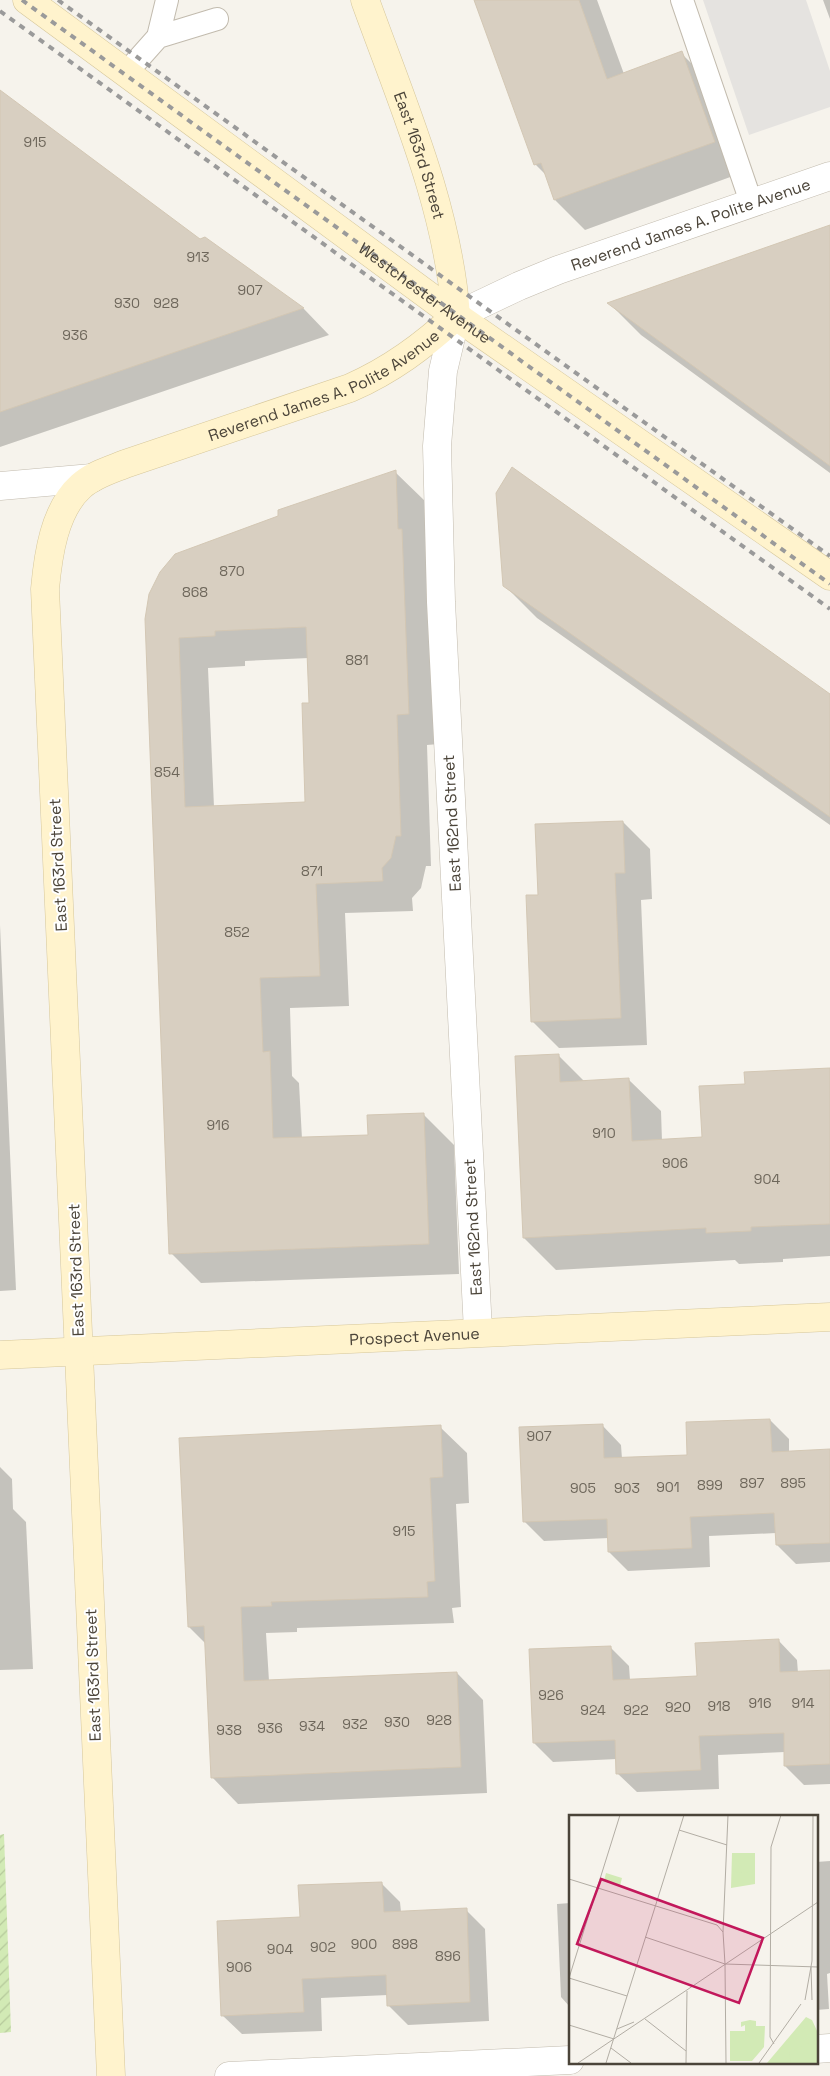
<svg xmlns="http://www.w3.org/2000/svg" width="830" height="2076" viewBox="0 0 830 2076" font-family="'Space Grotesk',sans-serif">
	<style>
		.garden { fill: url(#garden-furrows) }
		.parking { fill: #e5e3e0 }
		.shadow { fill: #0003; fill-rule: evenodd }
		.building { fill: #d8cfc1; stroke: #d3c7b4; fill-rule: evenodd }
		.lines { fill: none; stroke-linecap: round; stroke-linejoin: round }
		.lane-casing { stroke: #c2bbae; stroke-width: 24 }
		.street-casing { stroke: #c2bbae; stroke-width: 29 }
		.secondary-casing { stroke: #d6c79b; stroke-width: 29 }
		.lane { stroke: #fff; stroke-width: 22 }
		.street { stroke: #fff; stroke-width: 28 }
		.secondary { stroke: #fff3cd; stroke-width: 28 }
		.rail { stroke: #9a9a9a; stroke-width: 4; stroke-dasharray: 6 6; stroke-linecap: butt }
		.labels { text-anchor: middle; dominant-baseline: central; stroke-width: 4; stroke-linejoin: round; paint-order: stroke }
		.number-label { font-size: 14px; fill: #6e675b }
		.street-label { font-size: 16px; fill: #4b4439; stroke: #fff }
		.inset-road { fill: none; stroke: #b2ada4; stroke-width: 1 }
		.view { fill: #c2185b; fill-opacity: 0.15; stroke: #c2185b; stroke-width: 2.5 }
		.inset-edge { fill: none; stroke: #4b4439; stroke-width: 2.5 }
	</style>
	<defs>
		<pattern id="garden-furrows" width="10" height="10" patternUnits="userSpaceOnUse" patternTransform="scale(1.25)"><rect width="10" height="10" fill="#d2eab5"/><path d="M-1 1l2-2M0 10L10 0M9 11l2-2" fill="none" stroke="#b6ca9c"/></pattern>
	</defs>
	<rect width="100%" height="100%" fill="#f6f3ec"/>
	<path class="garden" d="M 4,1834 L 11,2032 L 0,2033 L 0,1835 Z"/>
	<path class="parking" d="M 703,0 L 806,0 L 830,71 L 830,107 L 749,135 Z"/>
	<path class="shadow" d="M 474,0 L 597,0 L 624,74 L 681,53 L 711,83 L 744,172 L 585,230 L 555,200 L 547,176 L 536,165 Z
		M 823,0 L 830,0 L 830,19 Z
		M 0,104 L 200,240 L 205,238 L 304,309 L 329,335 L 0,447 Z
		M 830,226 L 830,473 L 641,335 L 609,303 Z
		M 395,472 L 426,502 L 439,744 L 427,745 L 431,866 L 426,866 L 421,888 L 412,898 L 413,911 L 345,913 L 349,1006 L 290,1008 L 292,1076 L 299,1083 L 302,1139 L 369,1136 L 424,1115 L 454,1145 L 459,1274 L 201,1283 L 171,1253 L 146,619 ZM 309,658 L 310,705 L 306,803 L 214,807 L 208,668 L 245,666 L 245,661 Z
		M 504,585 L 830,696 L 830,825 L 537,618 Z
		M 623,822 L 650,849 L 652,899 L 641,900 L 647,1045 L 559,1048 L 532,1021 Z
		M 0,925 L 16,1290 L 0,1291 Z
		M 558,1055 L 585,1082 L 629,1080 L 661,1111 L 662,1141 L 703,1139 L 746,1085 L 830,1070 L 830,1256 L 783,1259 L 783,1262 L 739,1264 L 735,1260 L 556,1270 L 524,1238 Z
		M 770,1420 L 789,1439 L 789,1452 L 830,1451 L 830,1562 L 796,1564 L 777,1545 L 776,1533 L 709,1536 L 710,1567 L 628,1571 L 609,1552 L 609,1538 L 544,1541 L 524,1521 L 602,1425 L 621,1445 L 622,1459 L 689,1456 Z
		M 440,1427 L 467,1453 L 469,1503 L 456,1504 L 461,1607 L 452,1608 L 454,1623 L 297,1628 L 297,1632 L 266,1633 L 269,1681 L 457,1673 L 483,1700 L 487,1793 L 238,1804 L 212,1777 L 206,1644 L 189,1627 Z
		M 0,1467 L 12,1479 L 13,1509 L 26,1522 L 33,1669 L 0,1670 Z
		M 778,1640 L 797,1660 L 798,1673 L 830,1671 L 830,1784 L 804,1785 L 785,1766 L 785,1752 L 718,1755 L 719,1789 L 637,1792 L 617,1773 L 617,1759 L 553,1762 L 534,1743 L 610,1647 L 629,1666 L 630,1680 L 698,1678 Z
		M 830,1861 L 830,1973 L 827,1974 L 829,2009 L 816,2010 L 816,1862 Z
		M 381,1883 L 400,1902 L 401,1912 L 466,1910 L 485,1929 L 489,2021 L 408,2025 L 389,2006 L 388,1995 L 321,1998 L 322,2031 L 242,2034 L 222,2015 L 301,1919 Z
		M 570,1903 L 570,2007 L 561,1997 L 557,1904 Z"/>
	<path class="building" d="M 474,0 L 579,0 L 607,79 L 682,51 L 715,142 L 554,200 L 541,163 L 534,165 Z
		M 0,90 L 200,239 L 205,237 L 304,308 L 0,412 Z
		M 830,225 L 830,466 L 607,303 Z
		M 512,467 L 830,694 L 830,817 L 503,586 L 496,493 Z
		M 396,470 L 398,529 L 402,529 L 409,714 L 397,715 L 401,836 L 396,836 L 391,858 L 382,868 L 383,881 L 316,884 L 320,976 L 260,978 L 263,1052 L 270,1051 L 273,1138 L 368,1135 L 367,1115 L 424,1113 L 429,1244 L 169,1254 L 145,619 L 149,594 L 160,572 L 175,554 L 278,516 L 278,510 ZM 306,627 L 309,703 L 302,703 L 305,802 L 185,807 L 179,638 L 215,636 L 215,631 Z
		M 623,821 L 625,873 L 615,873 L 621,1018 L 531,1022 L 526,895 L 538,895 L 535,824 Z
		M 559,1054 L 560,1082 L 629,1078 L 632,1141 L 702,1137 L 699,1086 L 745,1084 L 744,1072 L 830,1068 L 830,1224 L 751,1227 L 751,1231 L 706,1233 L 706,1228 L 523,1238 L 515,1056 Z
		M 770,1419 L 772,1452 L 830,1449 L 830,1543 L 776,1545 L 774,1513 L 690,1517 L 692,1548 L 608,1552 L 607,1519 L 523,1522 L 519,1427 L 603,1424 L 604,1458 L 687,1455 L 686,1422 Z
		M 441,1425 L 443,1477 L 430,1478 L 435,1581 L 427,1582 L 428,1597 L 271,1602 L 272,1606 L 241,1607 L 244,1681 L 457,1672 L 461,1767 L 211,1778 L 204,1626 L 188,1627 L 179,1438 Z
		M 779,1639 L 780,1672 L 830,1670 L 830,1764 L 784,1766 L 784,1733 L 699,1736 L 701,1770 L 616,1774 L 615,1740 L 533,1743 L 529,1649 L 611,1646 L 613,1680 L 657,1678 L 697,1676 L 695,1643 Z
		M 382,1882 L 384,1912 L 467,1908 L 470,2002 L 387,2006 L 386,1975 L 302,1979 L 304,2012 L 221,2016 L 217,1921 L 300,1917 L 298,1885 Z"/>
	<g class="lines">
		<g class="lane-casing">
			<path id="lane" d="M 682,0 L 751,202
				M 158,37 L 167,0
				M 126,73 L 158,37 L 217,19"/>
		</g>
		<g class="street-casing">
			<g id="street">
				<path d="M 0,486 L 92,478"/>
				<path id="s1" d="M 478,1331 L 441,602 L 437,446 L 443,371 L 456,316 L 519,286 L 558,270 L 830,176"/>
				<path d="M 816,2049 L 830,2048"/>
				<path d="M 229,2076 L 570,2060"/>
			</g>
		</g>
		<g class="secondary-casing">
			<g id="secondary">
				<path id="s2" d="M 27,0 L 456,316 L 830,576"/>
				<path id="s3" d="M 365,0 C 402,103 448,206 456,316"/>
				<path id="s4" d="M 0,1355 C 277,1344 553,1328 830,1317"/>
				<path id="s5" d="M 111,2076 L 45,589 C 48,556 54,510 81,486 C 93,475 110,470 125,464 L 350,388 C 391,370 423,346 456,316"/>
			</g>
		</g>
		<use href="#lane" class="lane"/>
		<use href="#street" class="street"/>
		<use href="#secondary" class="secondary"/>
		<path class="rail" d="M 22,0 L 830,584
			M 58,0 L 830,556
			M 0,11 L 830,609"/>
	</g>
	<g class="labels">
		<g class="number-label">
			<text x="35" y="142">915</text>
			<text x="198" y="257">913</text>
			<text x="250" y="290">907</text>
			<text x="127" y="303">930</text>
			<text x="166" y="303">928</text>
			<text x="75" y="335">936</text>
			<text x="232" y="571">870</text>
			<text x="195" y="592">868</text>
			<text x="357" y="660">881</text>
			<text x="167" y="772">854</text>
			<text x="312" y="871">871</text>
			<text x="237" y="932">852</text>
			<text x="218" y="1125">916</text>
			<text x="604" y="1133">910</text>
			<text x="675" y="1163">906</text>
			<text x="767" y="1179">904</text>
			<text x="539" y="1436">907</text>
			<text x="752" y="1483">897</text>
			<text x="793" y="1483">895</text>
			<text x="710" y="1485">899</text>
			<text x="668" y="1487">901</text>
			<text x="583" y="1488">905</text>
			<text x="627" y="1488">903</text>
			<text x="404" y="1531">915</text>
			<text x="551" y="1695">926</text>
			<text x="760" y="1703">916</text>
			<text x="803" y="1703">914</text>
			<text x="719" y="1706">918</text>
			<text x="678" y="1707">920</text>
			<text x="593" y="1710">924</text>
			<text x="636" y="1710">922</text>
			<text x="439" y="1720">928</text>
			<text x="397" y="1722">930</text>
			<text x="355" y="1724">932</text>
			<text x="312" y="1726">934</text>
			<text x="270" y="1728">936</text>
			<text x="229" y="1730">938</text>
			<text x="364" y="1944">900</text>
			<text x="405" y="1944">898</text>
			<text x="323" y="1947">902</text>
			<text x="280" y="1949">904</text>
			<text x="448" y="1956">896</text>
			<text x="239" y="1967">906</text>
		</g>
		<g class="street-label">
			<text stroke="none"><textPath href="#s3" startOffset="165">East 163rd Street</textPath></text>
			<text stroke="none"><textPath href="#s1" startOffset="1270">Reverend James A. Polite Avenue</textPath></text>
			<text stroke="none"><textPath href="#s2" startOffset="494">Westchester Avenue</textPath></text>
			<text stroke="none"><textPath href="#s5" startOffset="1864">Reverend James A. Polite Avenue</textPath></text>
			<text transform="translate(452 823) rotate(-93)">East 162nd Street</text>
			<text transform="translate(58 865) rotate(-93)">East 163rd Street</text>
			<text transform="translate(473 1227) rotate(-93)">East 162nd Street</text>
			<text transform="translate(76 1270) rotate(-92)">East 163rd Street</text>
			<text stroke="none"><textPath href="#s4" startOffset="415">Prospect Avenue</textPath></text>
			<text transform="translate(93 1675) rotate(-92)">East 163rd Street</text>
		</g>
	</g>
	<g transform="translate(569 1815)">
		<rect width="249" height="249" fill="#f6f3ec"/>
		<path d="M 163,38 L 186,38 L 186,69 L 162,73 ZM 237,202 L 243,205 L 249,218 L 249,248 L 198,248 ZM 181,205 L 187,206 L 187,211 L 196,211 L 195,232 L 183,246 L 161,246 L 161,216 L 176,216 L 176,210 L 172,212 L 172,207 Z" fill="#d2eab5"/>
		<path d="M 37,58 L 53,63 L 51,71 L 35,66 ZM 161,223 L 173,223 L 173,246 L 161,246 Z" fill="#d2eab5"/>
		<path d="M 165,39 L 183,39 L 184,58 L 163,57 ZM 165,40 L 168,41 L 168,48 L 179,48 L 179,41 L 182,41 L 182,57 L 165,56 ZM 244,226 L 249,232 L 249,248 L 222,248 L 220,237 Z" fill="#d2eab5" fill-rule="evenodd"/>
		<path class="inset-road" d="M 110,15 L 158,30M 0,64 L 148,110 L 154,117 L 156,149M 154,117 L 159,0M 76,122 L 156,149 L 157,248M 156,149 L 249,152M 242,152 L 243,185M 0,163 L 51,0M 0,163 L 58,181M 236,185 L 243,146 L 244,0M 76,204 L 117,236M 0,210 L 45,224M 48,214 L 65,207M 205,229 L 201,222 L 202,32 L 212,0M 42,233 L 62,248M 9,248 L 249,87M 37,248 L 115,0M 117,248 L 118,176M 190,248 L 232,189"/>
		<path class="view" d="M 32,64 L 194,123 L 170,188 L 8,129 Z"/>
		<rect width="249" height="249" class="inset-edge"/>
	</g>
</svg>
